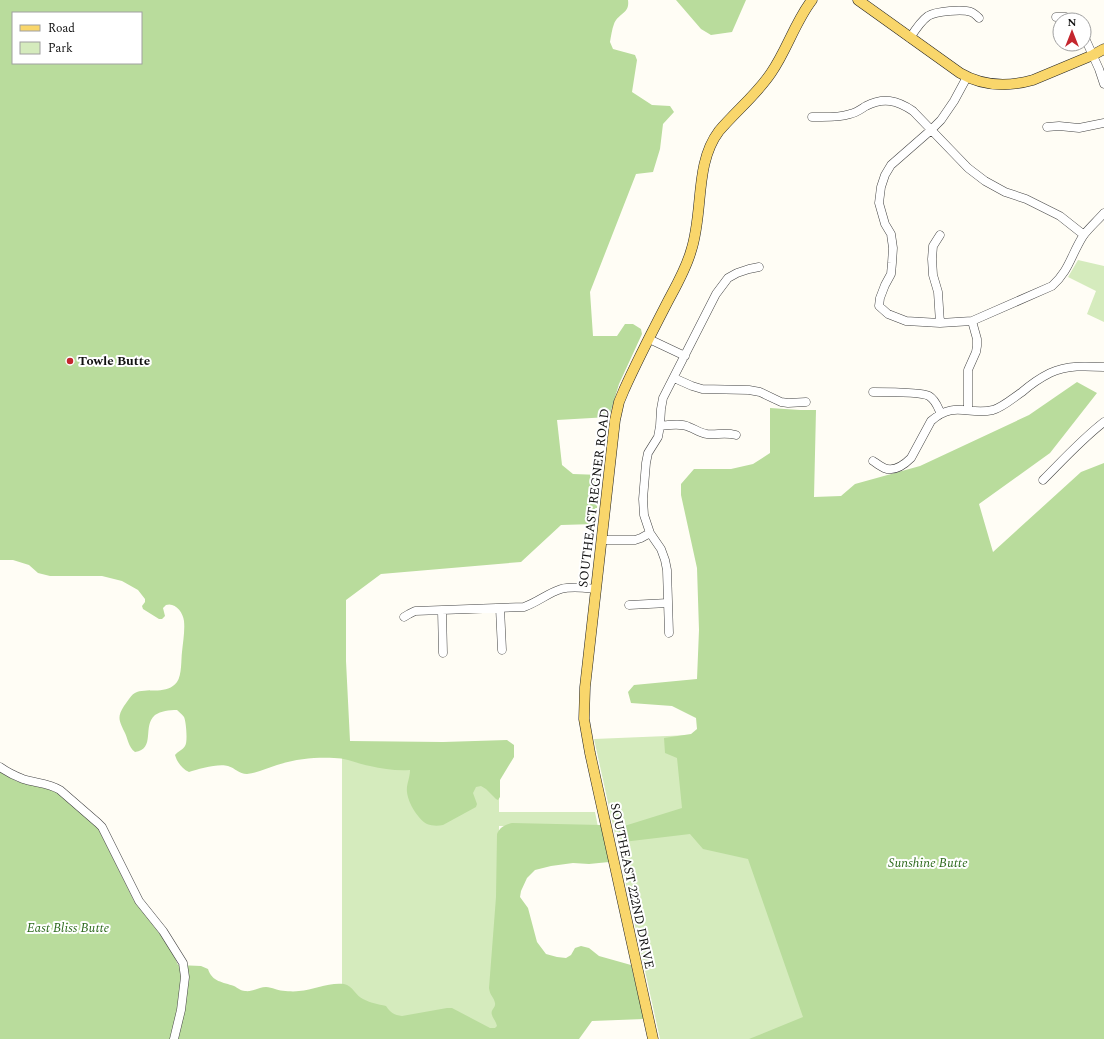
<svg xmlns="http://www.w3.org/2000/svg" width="1104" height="1039" viewBox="0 0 1104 1039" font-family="Spectral,serif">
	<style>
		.green { fill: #d5ebbd }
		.forest { fill: #b9dc9c; fill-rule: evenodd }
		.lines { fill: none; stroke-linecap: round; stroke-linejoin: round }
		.minor-casing { stroke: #444; stroke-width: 9 }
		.major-casing { stroke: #222; stroke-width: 11 }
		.minor { stroke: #fff; stroke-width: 8 }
		.major { stroke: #f9d66b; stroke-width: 10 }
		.poi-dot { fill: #c4262e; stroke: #fff; stroke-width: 1.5 }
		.labels { text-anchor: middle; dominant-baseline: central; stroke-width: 4; stroke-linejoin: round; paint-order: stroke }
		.poi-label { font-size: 13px; font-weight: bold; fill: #111; stroke: #fff; text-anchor: start }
		.street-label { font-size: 13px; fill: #111; stroke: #fff }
		.park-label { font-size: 13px; font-style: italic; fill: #2f6b1f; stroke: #fff }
	</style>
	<rect width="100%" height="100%" fill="#fffdf5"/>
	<path class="green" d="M 1078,260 L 1104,266 L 1104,322 L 1087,314 L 1096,291 L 1068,277 Z
		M 812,730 L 1104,1039 L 660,1039 L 594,739 Z
		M 499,743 L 499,812 L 595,812 L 598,827 L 499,826 L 498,1039 L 342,1039 L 342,750 Z"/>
	<path class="forest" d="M 0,0 L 628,0 C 630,14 618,13 614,24 C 612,29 611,36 610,42 L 613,49 L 635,55 L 637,60 L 632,92 L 652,105 L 670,106 L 674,112 L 663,124 L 660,149 L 653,172 L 636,174 L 590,292 L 593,336 L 617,336 L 625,324 L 633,324 L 641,329 L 642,334 L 619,384 L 609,417 L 557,420 L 562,465 L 573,474 L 601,475 L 595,524 L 561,525 L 521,562 L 381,574 L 346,600 L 346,661 L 350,741 L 443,742 L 507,740 L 514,745 L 514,757 L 500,780 L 500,797 L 498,800 L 496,799 L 486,789 L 481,786 L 476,787 L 473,793 L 477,804 L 476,807 L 443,825 C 438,826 432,826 427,824 C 418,819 408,803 407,792 C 406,785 410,778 410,770 C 397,771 383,769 370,766 C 358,764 347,758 334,758 C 316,757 295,759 277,765 C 267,768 258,773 247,774 C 239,774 235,768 228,766 C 219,763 198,769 189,772 C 182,769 177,762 175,755 C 178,751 183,750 185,746 C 188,742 186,721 184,717 C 182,714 179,712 177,710 C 169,710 161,711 155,715 C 142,726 156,749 135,752 C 128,747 128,738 124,731 C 119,720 117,717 124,706 C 128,701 131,694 137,692 C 149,688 167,695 177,682 C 182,675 181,659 182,652 C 183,642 185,631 184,621 C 183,612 175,602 166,605 L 163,608 L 165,616 L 162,619 L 159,619 L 143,609 L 142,606 L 145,602 L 145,599 L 138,590 L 122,581 L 102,576 L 50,576 L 38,573 L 29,565 L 13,560 L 0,560 ZM 13,13 L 141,13 L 141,63 L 13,63 Z
		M 676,0 L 746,0 L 732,32 L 711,35 L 701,29 Z
		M 1077,382 L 1097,393 L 1050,453 L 979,504 L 993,552 L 1081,472 L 1104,463 L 1104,1039 L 749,1039 L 803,1017 L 748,859 L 703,849 L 690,834 L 623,842 L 618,834 L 621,827 L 682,808 L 677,758 L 665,753 L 664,738 L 691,734 L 697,729 L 696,718 L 672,706 L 631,703 L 628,692 L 634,685 L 697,679 L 699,630 L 697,568 L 681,495 L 681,484 L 694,469 L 731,469 L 753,464 L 770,453 L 770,408 L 800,410 L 816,410 L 814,497 L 841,496 L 855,484 L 920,466 L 1029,415 Z
		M 0,772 L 16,781 L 55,791 L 58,793 L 98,828 L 134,901 L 170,947 L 178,965 L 201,966 L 208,969 C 212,982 223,982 234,986 C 238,988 241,991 245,991 C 253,992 259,987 266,987 C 269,987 272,988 275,989 C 280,991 293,992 299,991 C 314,990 329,982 344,984 C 353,986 356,996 363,999 C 370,1003 378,1004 386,1006 C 391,1013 394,1015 402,1016 L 447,1008 L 452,1008 L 490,1028 L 495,1028 L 497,1026 C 496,1021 493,1019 492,1015 C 490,1010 496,1008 495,1003 C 494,997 490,996 489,988 L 496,897 L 497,834 C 500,827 505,825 512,823 L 601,825 L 609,862 L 589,864 L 573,863 L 551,866 L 535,870 L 527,878 L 521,891 L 520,897 L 528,908 L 537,942 L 546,954 L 557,957 L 566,958 L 571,955 L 575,948 L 581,946 L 589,948 L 599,956 L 631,965 L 644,1019 L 592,1021 L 579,1039 L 0,1039 Z"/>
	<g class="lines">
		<g class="minor-casing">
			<path id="minor" d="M 1056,17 L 1066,17 L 1071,20
				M 1084,36 L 1099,69 L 1104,84
				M 910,38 C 915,30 921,21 928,16 C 936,11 963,9 971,12 C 974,13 976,15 979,18
				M 967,77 L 954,101 L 941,120 L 931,130 L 891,165 L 885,175 L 881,187 L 879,203 L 885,224 L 891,234 L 893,248 L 892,263 L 891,274 L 885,285 L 880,298 L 879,306 L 888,314 L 906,321 L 940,323 L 972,321 L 1052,286 C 1069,271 1071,255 1083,236 C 1089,228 1097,221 1104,213
				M 812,117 C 825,117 838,118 850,114 C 856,113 861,109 866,106 C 883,97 897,100 913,111 L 968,168 L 985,181 L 1005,192 L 1026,199 L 1060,216 L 1084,235
				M 1047,127 L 1059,126 L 1079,128 L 1104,123
				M 940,323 L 938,292 L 933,275 L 932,259 L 933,246 L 940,235
				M 649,339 L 685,356
				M 674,378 L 692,386 L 702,389 L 749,390 L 760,392 L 781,402 L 788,403 L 806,402
				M 873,392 C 883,392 922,392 929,396 C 936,400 938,408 941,414
				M 968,410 L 968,370 L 976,352 L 977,346 L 977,339 L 972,321
				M 660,426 C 670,425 681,423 689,427 C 695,429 700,433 707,434 C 717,435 725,432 736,435
				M 873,461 C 876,463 880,466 884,468 C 894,472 904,465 911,458 L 931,421 C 955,400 968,416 993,410 C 1003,407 1013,398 1022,392 C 1030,385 1040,378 1050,373 C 1067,365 1086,366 1104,367
				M 1043,480 C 1063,460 1082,439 1104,422
				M 601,540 L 635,540 L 641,538 L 650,533
				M 629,605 L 668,603
				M 500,608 L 502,650
				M 442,611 L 443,653
				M 404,617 L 409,614 L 415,611 L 524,607 C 538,602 548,593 561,589 C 572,586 585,588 596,589
				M 669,633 L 667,570 L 665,560 L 661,549 L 650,533 L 644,515 L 643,499 L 646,463 L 648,453 L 658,437 L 660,426 L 661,409 L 663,398 L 716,294 L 728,278 L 737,273 L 749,269 L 759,267
				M 0,767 C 7,772 15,776 23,779 C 35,783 49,783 60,790 L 98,823 L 102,827 L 139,901 L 163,931 L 183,963 L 185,977 L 181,1010 L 174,1039"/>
		</g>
		<g class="major-casing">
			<path id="major" d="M 858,0 L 960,73 C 982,86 1008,87 1033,80 L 1093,55 L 1104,49
				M 653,1039 L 590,753 L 584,719 L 585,687 L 615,420 L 619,402 L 624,390 C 637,361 652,332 667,303 C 676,286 686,269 691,251 C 704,212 694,164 719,131 C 736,111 757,94 771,73 C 787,50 795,22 812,0"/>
		</g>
		<use href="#minor" class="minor"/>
		<use href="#major" class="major"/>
	</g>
	<circle class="poi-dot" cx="70" cy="361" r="4"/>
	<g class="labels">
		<g class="poi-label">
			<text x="78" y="361">Towle Butte</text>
		</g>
		<g class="street-label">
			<text transform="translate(594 498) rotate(-83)">SOUTHEAST REGNER ROAD</text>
			<text transform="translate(632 886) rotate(78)">SOUTHEAST 222ND DRIVE</text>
		</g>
		<g class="park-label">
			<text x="928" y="863">Sunshine Butte</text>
			<text x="68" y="928">East Bliss Butte</text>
		</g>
	</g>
	<rect x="12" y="12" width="130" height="52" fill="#ffffff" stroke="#a0a0a0"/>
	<rect x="20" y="25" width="20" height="6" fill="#f9d66b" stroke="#a0a0a0"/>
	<text x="48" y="32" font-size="12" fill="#111111">Road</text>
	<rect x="20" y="42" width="20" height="12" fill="#d5ebbd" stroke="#a0a0a0"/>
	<text x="48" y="52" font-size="12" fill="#111111">Park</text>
	<g transform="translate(1072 32)"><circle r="19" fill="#ffffff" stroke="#a0a0a0"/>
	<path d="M0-3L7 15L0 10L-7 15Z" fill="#c4262e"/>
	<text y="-6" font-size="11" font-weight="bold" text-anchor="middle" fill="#111111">N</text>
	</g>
</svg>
